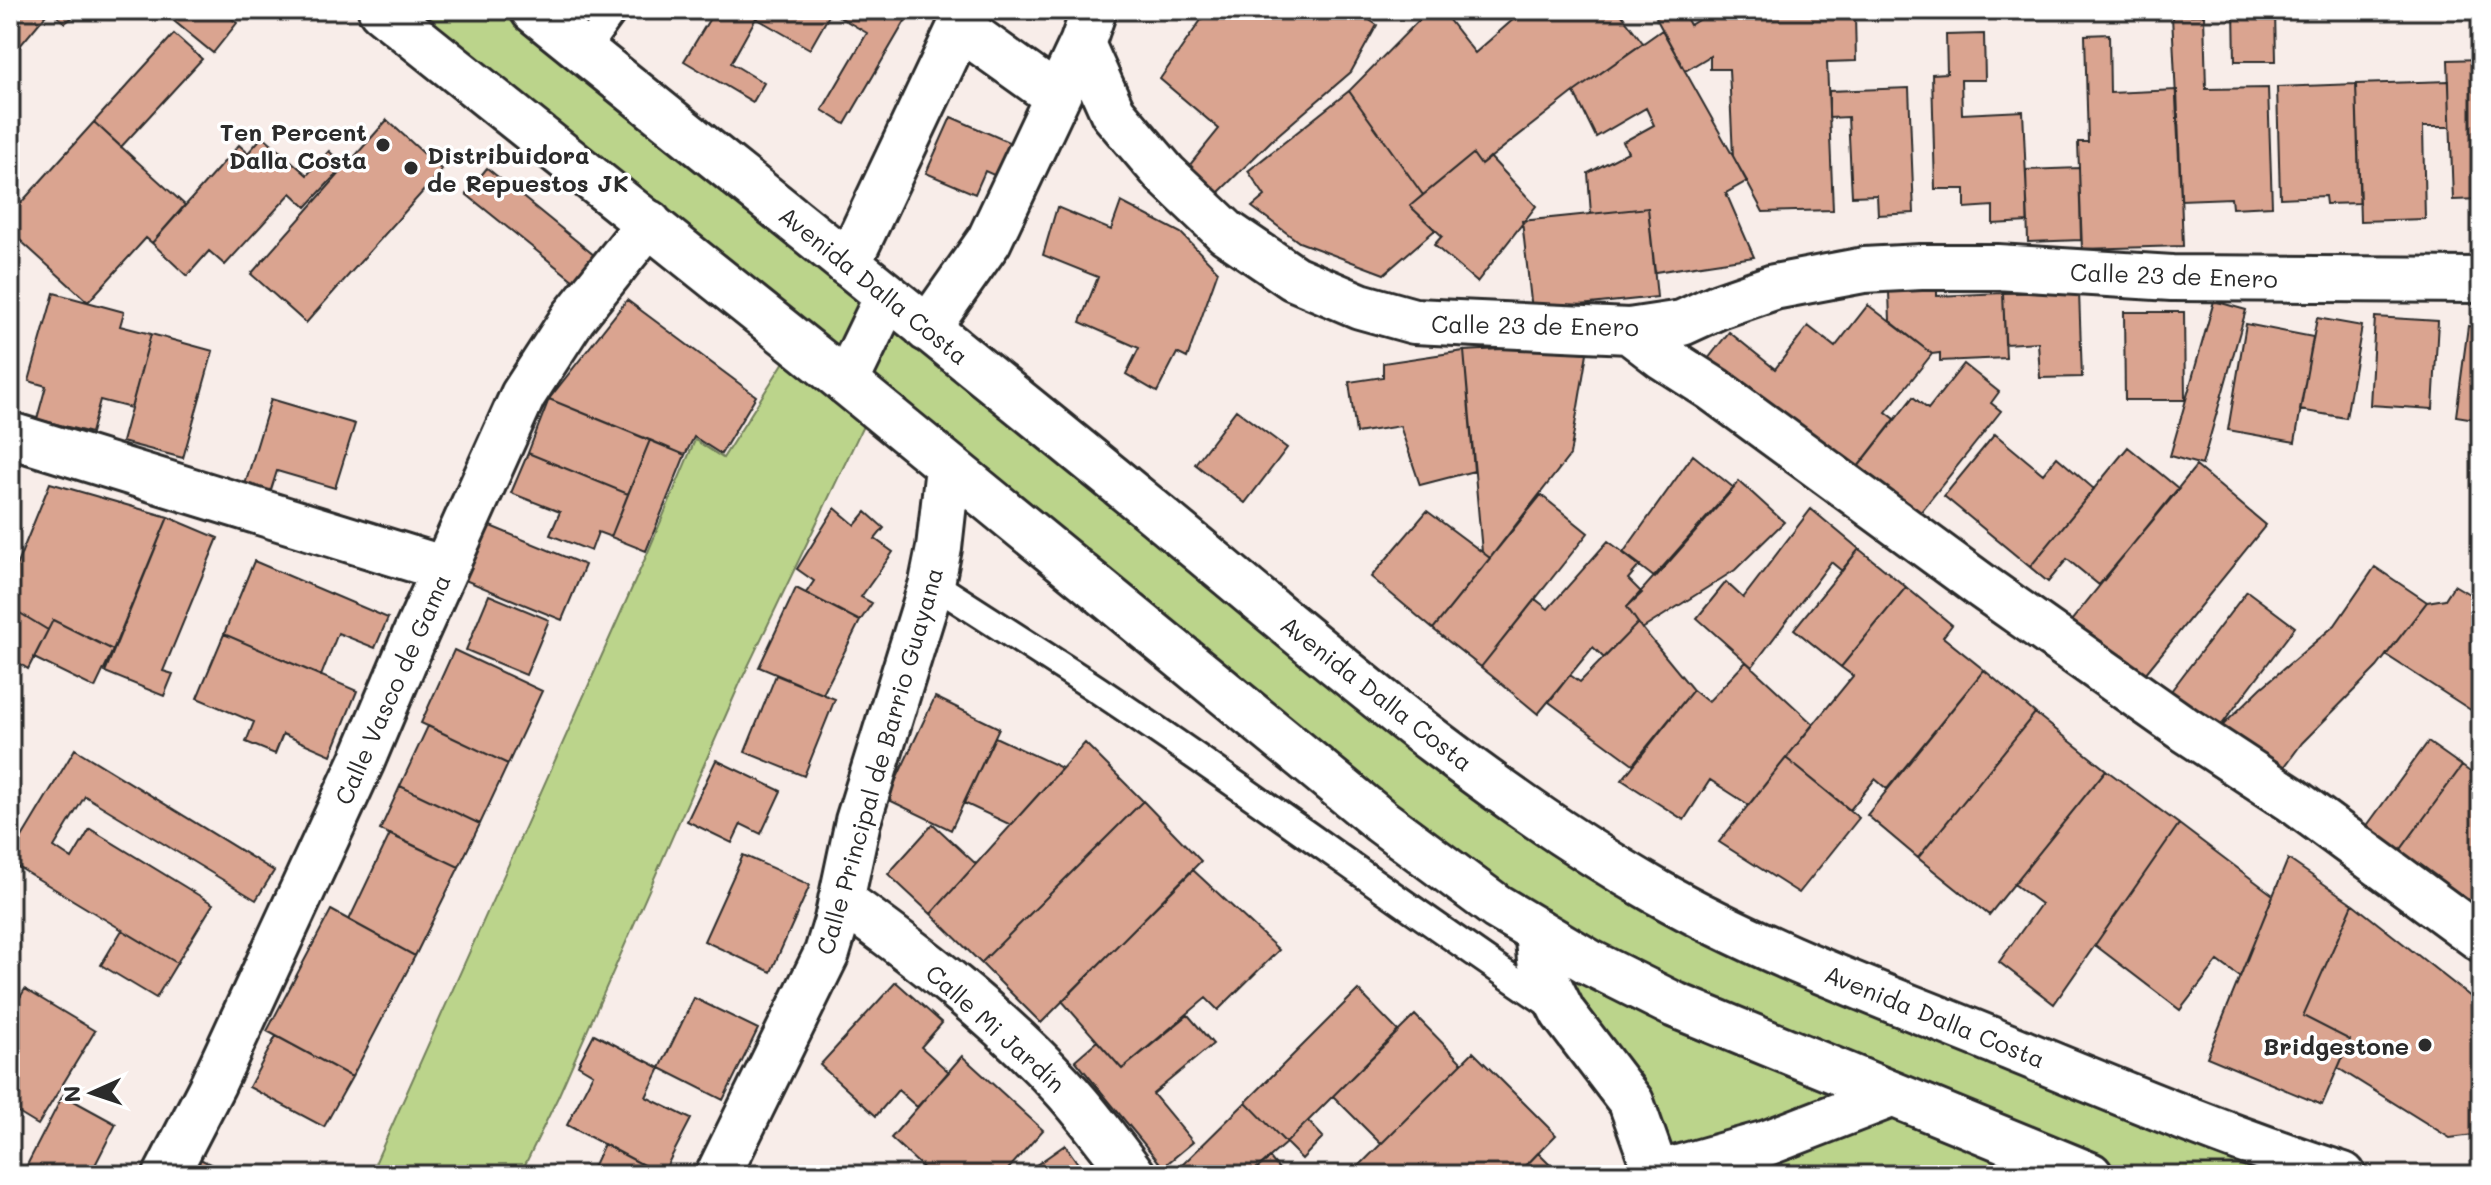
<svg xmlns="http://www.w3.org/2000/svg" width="2491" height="1185" viewBox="0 0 2491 1185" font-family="Mali,sans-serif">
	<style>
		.green { fill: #bbd48b; stroke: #73805b; stroke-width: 2 }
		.building { fill: #daa490; stroke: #2b2b2b; stroke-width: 2 }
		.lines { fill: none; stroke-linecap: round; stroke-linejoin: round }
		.service-casing { stroke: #2b2b2b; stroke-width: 32 }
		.minor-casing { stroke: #2b2b2b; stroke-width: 50 }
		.tertiary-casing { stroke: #2b2b2b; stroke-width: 50 }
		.service { stroke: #fff; stroke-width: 26 }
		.minor { stroke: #fff; stroke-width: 44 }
		.tertiary { stroke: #fff; stroke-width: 44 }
		.poi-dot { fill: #2b2b2b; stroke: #fff; stroke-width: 3 }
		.labels { text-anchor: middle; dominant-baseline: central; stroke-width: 7; stroke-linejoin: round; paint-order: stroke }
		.poi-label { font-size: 24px; font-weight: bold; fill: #2b2b2b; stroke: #fff; text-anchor: end }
		.street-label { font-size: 24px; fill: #2b2b2b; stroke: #fff }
	</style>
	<rect width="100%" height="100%" fill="#f8ede9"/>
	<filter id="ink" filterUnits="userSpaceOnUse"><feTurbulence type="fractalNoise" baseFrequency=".0125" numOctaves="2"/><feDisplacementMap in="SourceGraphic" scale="16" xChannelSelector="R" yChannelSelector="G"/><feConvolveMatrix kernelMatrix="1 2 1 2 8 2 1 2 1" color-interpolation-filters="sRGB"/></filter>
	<g filter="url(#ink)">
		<path class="green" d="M 381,10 L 533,10 L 1577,842 L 2343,1175 L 1790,1175 L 1766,1143 L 1657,1174 L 1540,960 L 873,405 L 740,683 L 558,1097 L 520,1175 L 370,1175 L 648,552 L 695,440 L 723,458 L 796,343 Z"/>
		<path class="building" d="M 10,10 L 50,10 L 10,58 Z
			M 50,10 L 82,10 L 65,23 Z
			M 183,10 L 221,10 L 237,23 L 213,53 L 174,21 Z
			M 715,10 L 898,10 L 908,16 L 845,124 L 822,110 L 867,33 L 831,12 L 810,49 L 756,18 L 731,63 L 764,83 L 753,102 L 684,61 Z
			M 1208,10 L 1354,10 L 1377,25 L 1351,72 L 1272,140 L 1216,195 L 1189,166 L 1219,129 L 1160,79 Z
			M 1429,10 L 1441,10 L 1475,53 L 1524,10 L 1618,10 L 1643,43 L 1574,92 L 1481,165 L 1473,154 L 1423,195 L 1349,91 Z
			M 1669,10 L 1682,10 L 1690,25 L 1714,10 L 1825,10 L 1825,17 L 1855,15 L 1856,61 L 1827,62 L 1833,210 L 1763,212 L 1733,156 L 1729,69 L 1710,69 L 1710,56 L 1685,71 L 1656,18 Z
			M 2234,10 L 2275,10 L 2276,61 L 2235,61 Z
			M 2204,15 L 2206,89 L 2268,88 L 2272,206 L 2232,208 L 2231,198 L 2181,200 L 2172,16 Z
			M 1662,30 L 1747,181 L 1726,193 L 1754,257 L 1655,272 L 1648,208 L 1591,214 L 1588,173 L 1628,152 L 1623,142 L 1654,125 L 1646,108 L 1596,137 L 1574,92 Z
			M 174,34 L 202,59 L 121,147 L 94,122 Z
			M 1984,34 L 1985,80 L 1961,80 L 1962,114 L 2023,111 L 2028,222 L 1993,224 L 1993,206 L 1965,208 L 1965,189 L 1935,189 L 1932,74 L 1947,73 L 1946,35 Z
			M 2109,34 L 2110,93 L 2177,90 L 2183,246 L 2082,249 L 2078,142 L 2088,142 L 2085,35 Z
			M 2481,59 L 2481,199 L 2453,200 L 2448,60 Z
			M 2449,81 L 2450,127 L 2423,127 L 2425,219 L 2360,221 L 2356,84 Z
			M 2356,84 L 2360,203 L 2326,204 L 2325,196 L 2280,198 L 2277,87 Z
			M 1909,88 L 1914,213 L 1878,215 L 1877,195 L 1852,196 L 1848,117 L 1829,118 L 1829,91 Z
			M 1349,91 L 1423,195 L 1410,206 L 1435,230 L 1384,274 L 1299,242 L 1252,207 L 1265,196 L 1248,171 Z
			M 951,117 L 1011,143 L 996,176 L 985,171 L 975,194 L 926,173 Z
			M 387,120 L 442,170 L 306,323 L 251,274 Z
			M 94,122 L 185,205 L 152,243 L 146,238 L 88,302 L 10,231 L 10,215 Z
			M 263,136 L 307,175 L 329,151 L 344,166 L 306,207 L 291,193 L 225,265 L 209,251 L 187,276 L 152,243 L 239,145 L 248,153 Z
			M 1473,154 L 1481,165 L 1490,157 L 1536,206 L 1477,282 L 1434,245 L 1442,236 L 1410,206 Z
			M 487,168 L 595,256 L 574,281 L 466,194 Z
			M 2079,168 L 2081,240 L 2028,242 L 2026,170 Z
			M 1121,202 L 1181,233 L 1218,271 L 1187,358 L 1177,353 L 1157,392 L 1126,374 L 1139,348 L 1080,322 L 1098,277 L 1043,255 L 1057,207 L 1111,230 Z
			M 1648,208 L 1657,297 L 1532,310 L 1522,221 Z
			M 10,277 L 13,277 L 15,421 L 10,421 Z
			M 1937,290 L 1937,296 L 2003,293 L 2006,358 L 1940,361 L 1940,353 L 1932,354 L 1890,321 L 1889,292 Z
			M 2079,292 L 2082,377 L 2040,378 L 2038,342 L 2005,344 L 2003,293 Z
			M 54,293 L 124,312 L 120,326 L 151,334 L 131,408 L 100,400 L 91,433 L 37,419 L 46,386 L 29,381 Z
			M 627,300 L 756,396 L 721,454 L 694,437 L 685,455 L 549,399 Z
			M 2214,301 L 2246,310 L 2202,465 L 2170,456 Z
			M 1868,305 L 1932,354 L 1886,412 L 1895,419 L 1853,473 L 1708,359 L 1729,332 L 1775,369 L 1808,326 L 1835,347 Z
			M 2124,312 L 2184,312 L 2185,400 L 2125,400 Z
			M 2375,317 L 2438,321 L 2433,409 L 2370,405 Z
			M 2317,318 L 2362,326 L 2346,418 L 2300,410 Z
			M 2246,324 L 2313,337 L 2295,442 L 2228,430 Z
			M 2468,326 L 2481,328 L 2481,420 L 2456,416 Z
			M 151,334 L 213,351 L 183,458 L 122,442 Z
			M 1539,347 L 1587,353 L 1570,455 L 1490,558 L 1482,552 L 1464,351 Z
			M 1464,351 L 1474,471 L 1420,485 L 1400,426 L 1356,433 L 1349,382 L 1383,377 L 1383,363 Z
			M 1964,364 L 1999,392 L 1991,403 L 2001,411 L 1919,514 L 1859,466 L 1913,397 L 1928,409 Z
			M 271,399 L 355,424 L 335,488 L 277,471 L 269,496 L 244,488 Z
			M 549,399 L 650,440 L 628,494 L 528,453 Z
			M 1236,410 L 1287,448 L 1245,503 L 1195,464 Z
			M 1995,434 L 2043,474 L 2057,457 L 2094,489 L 2030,567 L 1944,496 Z
			M 650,440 L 685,455 L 646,551 L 611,537 Z
			M 2128,447 L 2179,489 L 2099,585 L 2067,559 L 2048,582 L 2030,567 Z
			M 528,453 L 628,494 L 611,537 L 598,532 L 591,551 L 550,535 L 560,512 L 511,493 Z
			M 1693,455 L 1734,488 L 1655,578 L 1623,553 Z
			M 2196,466 L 2266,525 L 2141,679 L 2071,621 Z
			M 1739,481 L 1784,522 L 1735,570 L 1642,629 L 1627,607 Z
			M 50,483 L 168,517 L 113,650 L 53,620 L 48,630 L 10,607 L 10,566 L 15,569 Z
			M 1541,495 L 1588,533 L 1481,667 L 1433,629 Z
			M 835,508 L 855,525 L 866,512 L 884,528 L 875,539 L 893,552 L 861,597 L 872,603 L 860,621 L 806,593 L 814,581 L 797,569 Z
			M 1811,509 L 1859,549 L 1842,571 L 1831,562 L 1752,667 L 1697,618 L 1726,582 L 1743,598 Z
			M 1427,511 L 1490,558 L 1433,629 L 1371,577 Z
			M 168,517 L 218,538 L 163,671 L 173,674 L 164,696 L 105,672 Z
			M 483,523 L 585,565 L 562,620 L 460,578 Z
			M 1608,541 L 1640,565 L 1628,579 L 1642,593 L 1627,607 L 1638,623 L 1604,658 L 1593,647 L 1538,714 L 1481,667 L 1535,599 L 1548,609 Z
			M 1859,549 L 1906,587 L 1841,667 L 1794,629 Z
			M 254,561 L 388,618 L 375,648 L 338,633 L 321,676 L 224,634 Z
			M 2375,567 L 2427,602 L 2377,667 L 2302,743 L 2280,773 L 2217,731 L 2261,688 L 2335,625 Z
			M 2454,585 L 2481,601 L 2481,615 L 2476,622 L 2481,625 L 2480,716 L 2386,655 L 2427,602 L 2445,599 Z
			M 1906,587 L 1952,625 L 1943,637 L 1984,670 L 1887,789 L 1875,779 L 1850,810 L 1786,758 L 1853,676 L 1841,667 Z
			M 796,588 L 860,621 L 823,694 L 759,667 Z
			M 2247,591 L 2295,627 L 2217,731 L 2168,695 Z
			M 489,595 L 549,620 L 526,675 L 466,650 Z
			M 10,607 L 48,630 L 28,669 L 10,657 Z
			M 53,620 L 113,650 L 95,688 L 34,658 Z
			M 1638,623 L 1693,690 L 1633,764 L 1549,702 L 1570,675 L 1580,682 Z
			M 224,634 L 357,691 L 331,755 L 283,734 L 275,754 L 246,742 L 254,722 L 197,698 Z
			M 454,650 L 542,691 L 508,764 L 421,723 Z
			M 1746,662 L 1813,724 L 1749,805 L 1710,780 L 1684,820 L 1622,780 L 1693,690 L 1708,702 Z
			M 1984,670 L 2035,713 L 1918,858 L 1867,815 Z
			M 776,675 L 835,699 L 804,776 L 745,752 Z
			M 935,697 L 999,728 L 951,830 L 887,799 Z
			M 2035,713 L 2106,770 L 1989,915 L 1918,858 Z
			M 428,726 L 508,764 L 480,824 L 400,786 Z
			M 995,737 L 1062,768 L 1011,825 L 964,803 Z
			M 2428,742 L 2462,766 L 2396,856 L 2363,831 Z
			M 1085,743 L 1143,801 L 981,963 L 931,914 Z
			M 75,749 L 274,871 L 256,900 L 85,796 L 54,847 L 72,859 L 90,829 L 213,904 L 177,963 L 10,862 L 10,857 Z
			M 1786,758 L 1859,818 L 1799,893 L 1719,842 Z
			M 716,760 L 781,791 L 761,834 L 741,824 L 732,843 L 687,821 Z
			M 2462,766 L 2481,780 L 2481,894 L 2469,910 L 2396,856 Z
			M 2106,770 L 2179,824 L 2054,1004 L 1999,962 L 2041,904 L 2014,884 Z
			M 400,786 L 480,824 L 459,867 L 380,830 Z
			M 1143,801 L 1201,861 L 1041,1023 L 981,963 Z
			M 933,824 L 976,864 L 931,914 L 888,874 Z
			M 2179,824 L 2273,895 L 2240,977 L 2218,961 L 2180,1010 L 2095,945 Z
			M 390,834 L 459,867 L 415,956 L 349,920 Z
			M 743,855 L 810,885 L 771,972 L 704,941 Z
			M 2288,859 L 2353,904 L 2303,1016 L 2350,1040 L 2322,1105 L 2207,1057 Z
			M 1193,870 L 1279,950 L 1218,1010 L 1206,998 L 1122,1069 L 1062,1001 Z
			M 2353,904 L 2481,1005 L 2481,1134 L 2450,1138 L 2338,1068 L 2350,1040 L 2303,1016 Z
			M 331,910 L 415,956 L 352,1077 L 267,1031 Z
			M 122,930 L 177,963 L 156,998 L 101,965 Z
			M 896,982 L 942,1023 L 921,1047 L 949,1072 L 917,1107 L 898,1090 L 876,1116 L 820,1065 Z
			M 25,989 L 95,1031 L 38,1125 L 10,1108 L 10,1014 Z
			M 1358,990 L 1398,1031 L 1286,1143 L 1246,1102 Z
			M 694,998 L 758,1029 L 723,1100 L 660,1068 Z
			M 1188,1015 L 1213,1044 L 1153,1094 L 1193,1142 L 1163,1167 L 1075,1060 L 1097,1041 L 1122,1069 Z
			M 1415,1015 L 1462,1063 L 1381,1144 L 1333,1096 Z
			M 594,1034 L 660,1068 L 646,1097 L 691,1119 L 662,1175 L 567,1125 L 593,1074 L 578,1065 Z
			M 276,1036 L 352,1077 L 324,1127 L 249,1087 Z
			M 1473,1052 L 1556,1135 L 1517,1175 L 1350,1175 Z
			M 962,1056 L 1043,1130 L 1003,1175 L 931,1175 L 891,1138 Z
			M 63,1095 L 116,1124 L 90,1175 L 45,1175 L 27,1165 Z
			M 1246,1102 L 1286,1143 L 1249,1175 L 1172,1175 Z
			M 1308,1121 L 1323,1137 L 1302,1159 L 1286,1143 Z
			M 604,1144 L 662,1175 L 589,1175 Z
			M 1065,1145 L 1086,1175 L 1022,1175 Z
			M 1538,1153 L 1560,1175 L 1517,1175 Z
			M 196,1157 L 232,1175 L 186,1175 Z
			M 1270,1158 L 1284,1175 L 1249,1175 Z"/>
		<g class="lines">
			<g class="service-casing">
				<path id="service" d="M 584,51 L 614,10
					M 932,583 C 984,617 1037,650 1089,684 C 1248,789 1399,903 1557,1009"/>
			</g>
			<g class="minor-casing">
				<path id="minor" d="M 961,28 L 1056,96
					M 1082,44 L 1113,113 L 1165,174 L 1226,232 L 1294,278 L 1360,306 L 1414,321 L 1629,331 L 1682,323 L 1719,306 L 1774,287 L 1864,270 L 1921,267 L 1997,267 L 2172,278 L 2481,280
					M 848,264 L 968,10
					M 927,329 L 989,241 L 1082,44 L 1094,10
					M 1629,331 L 1663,357 L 1713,389 L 1983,587 L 2186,730 L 2291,799 L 2481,939
					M 846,382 L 887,297
					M 10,435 L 445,569
					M 841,900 C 918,955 996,1015 1061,1085 C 1087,1113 1110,1144 1133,1175
					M 1537,931 L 1540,960 L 1550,987 L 1563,1013 L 1631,1102 L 1657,1175
					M 1657,1174 L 1767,1143 L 1891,1095
					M 166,1175 L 213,1084 L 362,761 L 416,633 L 523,395 L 573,318 L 649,223
					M 718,1175 L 827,953 L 837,920 L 858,821 L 932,583 L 939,548 L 948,467"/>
			</g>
			<g class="tertiary-casing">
				<path id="tertiary" d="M 381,10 L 846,382 L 1381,821 L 1497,907 L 1589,962 L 1675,1005 L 2090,1175
					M 533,10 C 737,175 942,338 1144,504 C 1309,640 1471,786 1657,892 C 1761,951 1876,993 1987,1038 C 2104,1086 2222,1136 2343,1175"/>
			</g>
			<use href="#service" class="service"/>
			<use href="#minor" class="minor"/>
			<use href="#tertiary" class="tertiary"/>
		</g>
	</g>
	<g class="poi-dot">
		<circle cx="383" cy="145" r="8"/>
		<circle cx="411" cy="168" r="8"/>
		<circle cx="2425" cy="1045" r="8"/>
	</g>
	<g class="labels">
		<g class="poi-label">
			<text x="367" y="131">Ten Percent<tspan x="367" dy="28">Dalla Costa</tspan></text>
			<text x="427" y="154" text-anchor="start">Distribuidora<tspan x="427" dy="28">de Repuestos JK</tspan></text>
			<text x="2409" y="1045">Bridgestone</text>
		</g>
		<g class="street-label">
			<text transform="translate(2174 275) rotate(2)">Calle 23 de Enero</text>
			<text transform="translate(874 285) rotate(39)">Avenida Dalla Costa</text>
			<text transform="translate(1535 325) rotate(1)">Calle 23 de Enero</text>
			<text transform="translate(392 689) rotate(-66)">Calle Vasco de Gama</text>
			<text transform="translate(1377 693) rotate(38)">Avenida Dalla Costa</text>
			<text transform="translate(879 761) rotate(-74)">Calle Principal de Barrio Guayana</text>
			<text transform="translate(1935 1016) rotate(22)">Avenida Dalla Costa</text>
			<text transform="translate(996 1028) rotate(42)">Calle Mi Jardín</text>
		</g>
	</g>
	<rect width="2491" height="1185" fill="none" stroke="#fff" stroke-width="40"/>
	<rect x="20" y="20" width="2451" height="1145" fill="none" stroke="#2b2b2b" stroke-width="3" filter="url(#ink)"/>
	<g transform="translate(92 1093) rotate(267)" stroke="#ffffff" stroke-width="6" paint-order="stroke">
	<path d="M0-6L14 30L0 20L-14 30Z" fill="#2b2b2b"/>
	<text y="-12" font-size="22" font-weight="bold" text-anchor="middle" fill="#2b2b2b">N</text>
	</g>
</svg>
